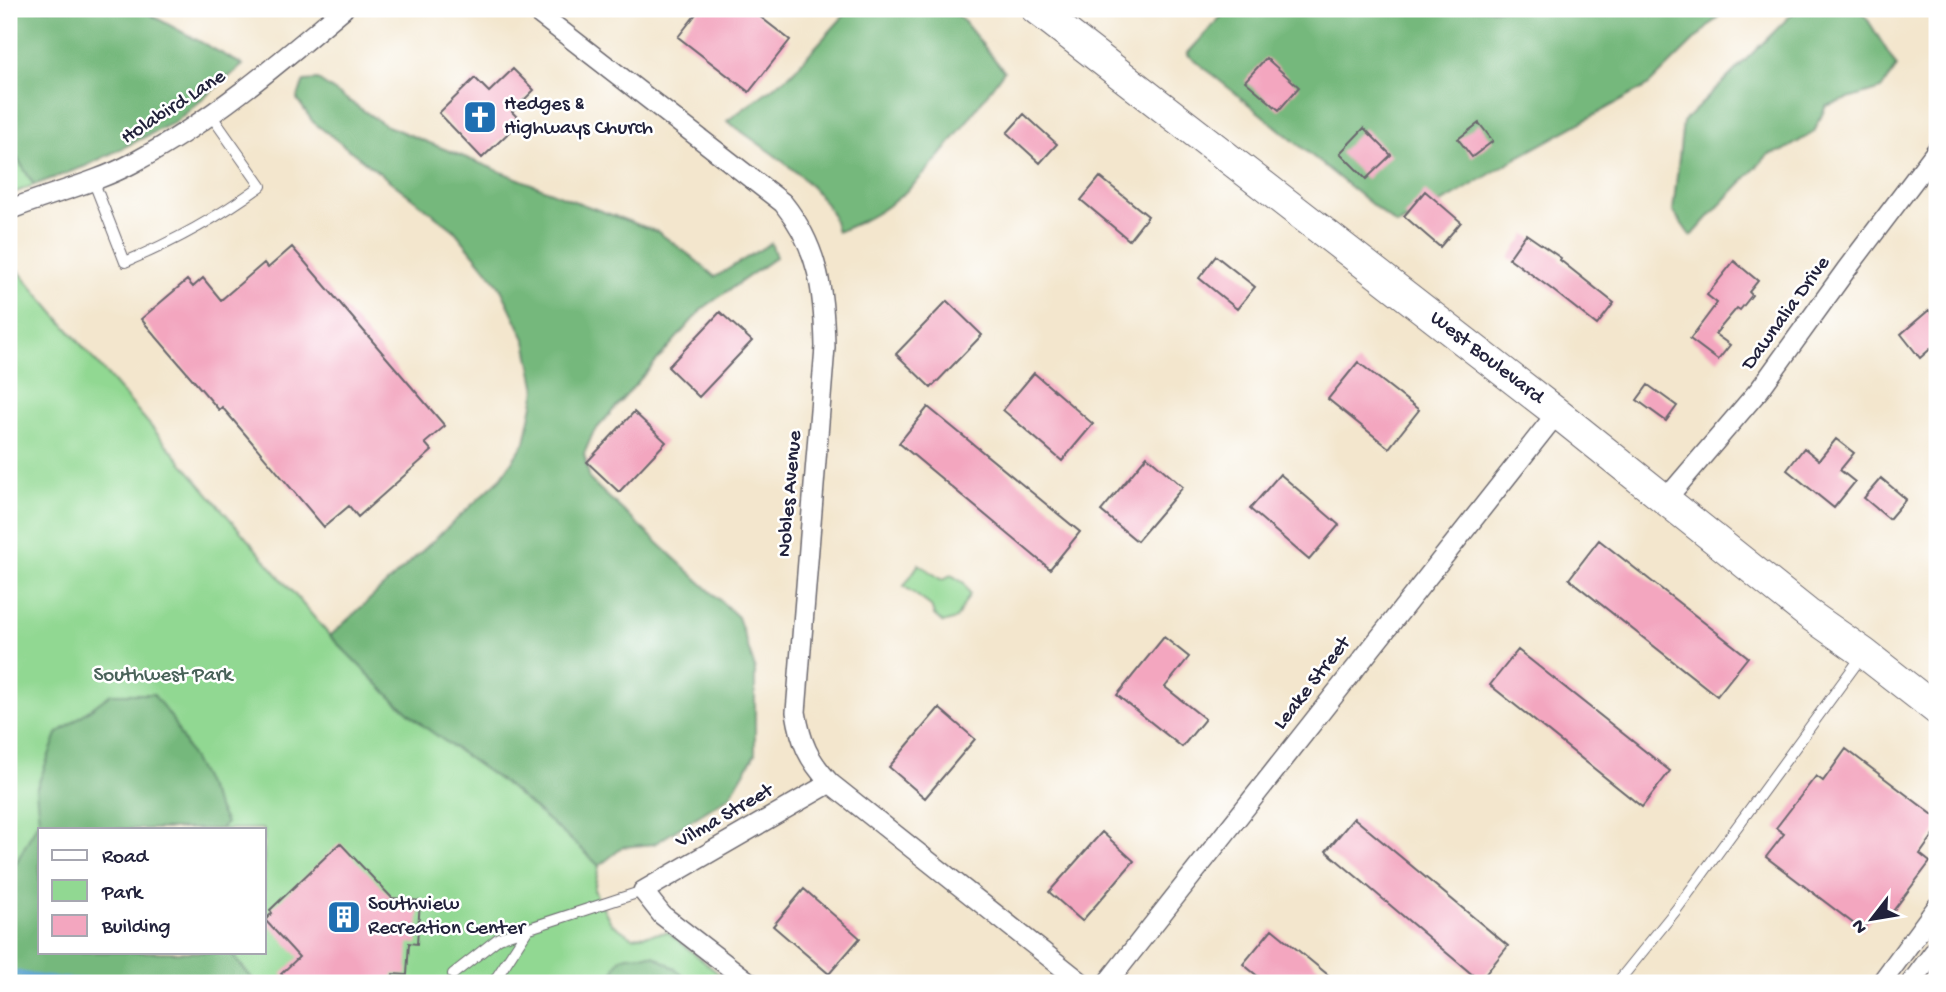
<svg xmlns="http://www.w3.org/2000/svg" width="1946" height="992" viewBox="0 0 1946 992" font-family="'Gochi Hand',sans-serif">
	<style>
		.green { fill: #91d892; stroke: #5a7d66; stroke-width: 2; fill-rule: evenodd }
		.forest { fill: #74b87c; stroke: #4b6d5c; stroke-width: 2 }
		.lines { fill: none; stroke-linecap: round; stroke-linejoin: round }
		.stream { stroke: #5aa2d1; stroke-width: 6 }
		.building { fill: #f3a6bf }
		.lane-casing { stroke: #6b676e; stroke-width: 12 }
		.street-casing { stroke: #6b676e; stroke-width: 22 }
		.primary-casing { stroke: #6b676e; stroke-width: 32 }
		.lane { stroke: #fff; stroke-width: 10 }
		.street { stroke: #fff; stroke-width: 19 }
		.primary { stroke: #fff; stroke-width: 30 }
		.labels { text-anchor: middle; dominant-baseline: central; stroke-width: 5; stroke-linejoin: round; paint-order: stroke }
		.poi-label { font-size: 21px; fill: #22223b; stroke: #fff; text-anchor: start }
		.street-label { font-size: 21px; fill: #22223b; stroke: #fff }
		.park-label { font-size: 21px; fill: #496259; stroke: #fff }
	</style>
	<rect width="100%" height="100%" fill="#fff"/>
	<filter id="ink" filterUnits="userSpaceOnUse"><feTurbulence type="fractalNoise" baseFrequency=".0143" numOctaves="2"/><feDisplacementMap in="SourceGraphic" scale="14" xChannelSelector="R" yChannelSelector="G"/><feConvolveMatrix kernelMatrix="1 2 1 2 8 2 1 2 1" color-interpolation-filters="sRGB"/></filter>
	<filter id="wash" filterUnits="userSpaceOnUse"><feTurbulence type="fractalNoise" baseFrequency=".00686" numOctaves="4" result="noise"/><feDisplacementMap in="SourceGraphic" scale="28" xChannelSelector="R" yChannelSelector="G"/><feGaussianBlur stdDeviation="1.57" result="paint"/><feColorMatrix in="noise" values="0 0 0 0 0 0 0 0 0 0 0 0 0 0 0 0 0 1.4 0 .05"/><feComposite in="paint" operator="in"/></filter>
	<g filter="url(#wash)">
		<rect width="100%" height="100%" fill="#f3e6cd"/>
		<path class="green" d="M 9,145 L 34,185 L 9,195 Z
			M 9,260 L 330,636 L 392,698 L 425,727 L 508,786 L 585,852 L 599,866 L 594,890 L 611,923 L 632,937 L 668,932 L 730,983 L 9,983 ZM 40,829 L 264,829 L 264,952 L 40,952 Z
			M 919,564 L 942,580 L 951,575 L 964,583 L 970,594 L 956,619 L 943,623 L 934,615 L 931,606 L 904,586 Z"/>
		<path class="forest" d="M 9,9 L 140,9 L 243,65 L 175,122 L 86,166 L 34,185 L 9,145 Z
			M 850,9 L 950,9 L 962,19 L 1004,71 C 971,114 931,178 886,207 C 871,218 854,225 837,232 C 835,225 834,218 830,211 C 811,176 759,145 727,121 L 791,74 Z
			M 1228,9 L 1726,9 L 1649,85 L 1520,156 L 1452,197 L 1397,225 L 1187,54 Z
			M 1797,9 L 1861,9 L 1897,67 L 1881,89 L 1826,106 L 1814,132 L 1783,151 L 1769,154 L 1716,209 L 1691,237 L 1673,211 L 1683,122 Z
			M 318,80 L 385,125 L 571,200 L 658,232 L 692,257 L 715,277 L 771,243 L 776,257 L 702,309 L 593,433 L 584,454 L 590,480 L 738,617 L 755,668 L 755,754 L 730,796 L 654,844 L 623,847 L 599,866 L 585,852 L 508,786 L 425,727 L 392,698 L 330,636 L 500,479 L 525,442 L 536,390 L 526,341 L 499,285 L 454,230 L 313,122 L 297,99 L 304,81 Z
			M 111,694 L 153,694 L 171,717 L 226,823 L 220,829 L 40,829 L 40,952 L 230,952 L 256,983 L 9,983 L 9,876 L 39,820 L 36,790 L 57,734 Z
			M 653,955 L 670,965 L 692,983 L 611,983 C 618,951 623,956 653,955 Z"/>
		<g class="lines">
			<path class="stream" d="M 9,972 C 31,977 54,981 77,981 C 90,982 104,979 117,983"/>
		</g>
		<g id="blocks">
			<path class="building" d="M 700,9 L 750,9 L 790,40 L 749,92 L 678,37 Z
				M 1266,58 L 1299,87 L 1279,110 L 1245,81 Z
				M 513,69 L 534,90 L 512,112 L 521,121 L 482,158 L 439,113 L 475,78 L 489,92 Z
				M 1024,114 L 1057,144 L 1040,163 L 1007,133 Z
				M 1479,123 L 1493,141 L 1472,157 L 1458,139 Z
				M 1364,128 L 1391,155 L 1366,179 L 1340,153 Z
				M 1100,177 L 1148,216 L 1129,240 L 1081,200 Z
				M 1425,191 L 1461,222 L 1440,247 L 1404,216 Z
				M 1526,234 L 1561,258 L 1560,260 L 1614,303 L 1597,325 L 1550,288 L 1509,258 Z
				M 292,247 L 445,426 L 425,443 L 432,451 L 358,517 L 349,506 L 324,527 L 222,407 L 219,410 L 141,319 L 187,280 L 193,287 L 203,278 L 221,300 L 264,263 L 268,268 Z
				M 1216,256 L 1255,287 L 1237,309 L 1199,278 Z
				M 1734,261 L 1758,281 L 1749,292 L 1752,295 L 1740,310 L 1737,308 L 1715,334 L 1730,345 L 1718,360 L 1690,339 L 1717,303 L 1707,295 Z
				M 947,301 L 982,335 L 931,388 L 896,354 Z
				M 1929,310 L 1937,319 L 1937,343 L 1920,358 L 1901,334 Z
				M 720,312 L 752,341 L 699,397 L 668,367 Z
				M 1358,362 L 1419,410 L 1389,448 L 1328,399 Z
				M 1034,373 L 1093,424 L 1062,461 L 1003,410 Z
				M 1648,385 L 1677,406 L 1666,421 L 1637,400 Z
				M 928,407 L 1080,532 L 1050,569 L 899,443 Z
				M 634,412 L 666,442 L 619,492 L 587,462 Z
				M 1836,439 L 1854,453 L 1840,470 L 1855,482 L 1834,508 L 1787,470 L 1804,448 L 1819,460 Z
				M 1147,456 L 1183,487 L 1137,541 L 1101,511 Z
				M 1280,474 L 1339,525 L 1309,560 L 1250,509 Z
				M 1881,478 L 1906,499 L 1889,519 L 1864,498 Z
				M 1599,540 L 1748,657 L 1717,696 L 1569,579 Z
				M 1164,637 L 1189,657 L 1165,687 L 1205,719 L 1182,747 L 1117,695 Z
				M 1518,650 L 1670,771 L 1642,807 L 1490,685 Z
				M 939,708 L 975,739 L 925,798 L 889,767 Z
				M 1846,749 L 1937,818 L 1937,830 L 1920,854 L 1930,862 L 1890,915 L 1879,907 L 1862,930 L 1766,857 L 1784,834 L 1776,828 L 1816,776 L 1823,781 Z
				M 1354,818 L 1508,946 L 1480,981 L 1326,851 Z
				M 1102,832 L 1134,861 L 1082,921 L 1049,892 Z
				M 340,843 L 392,898 L 420,901 L 417,944 L 409,943 L 407,975 L 393,974 L 392,983 L 291,983 L 281,974 L 299,957 L 265,920 L 272,913 L 270,910 Z
				M 804,889 L 860,938 L 829,974 L 773,926 Z
				M 1272,929 L 1338,983 L 1266,983 L 1243,964 Z"/>
		</g>
	</g>
	<g filter="url(#ink)">
		<use href="#blocks" fill-opacity="0" stroke="#6b676e" stroke-width="2"/>
		<g class="lines">
			<g class="lane-casing">
				<path id="lane" d="M 93,180 L 125,262 C 176,241 217,218 261,186 L 211,115
					M 453,974 L 499,938 L 643,891
					M 493,983 L 528,929
					M 1617,983 L 1676,910 L 1862,656"/>
			</g>
			<g class="street-casing">
				<path id="street" d="M 533,9 L 783,203 C 819,248 824,292 825,347 L 796,712 C 801,743 808,759 830,783 L 1082,983
					M 9,210 C 48,194 96,183 133,163 C 210,122 277,65 343,9
					M 1666,499 L 1760,389 L 1846,270 L 1937,150
					M 750,983 L 662,915 L 643,891 L 830,783
					M 1107,983 C 1258,794 1406,602 1557,413
					M 1881,983 L 1937,907
					M 1911,983 L 1937,948"/>
			</g>
			<g class="primary-casing">
				<g id="primary">
					<path id="s1" d="M 1036,9 L 1557,413 L 1807,613 L 1864,653 L 1937,710"/>
				</g>
			</g>
			<use href="#lane" class="lane"/>
			<use href="#street" class="street"/>
			<use href="#primary" class="primary"/>
		</g>
	</g>
	<defs>
		<g id="church-square" transform="scale(1.75)"><rect x="-9" y="-9" width="18" height="18" rx="4" fill="#1f6fb2" stroke="#fff"/><path d="M-1.2-6h2.4v3.5h3.3v2.4h-3.3V6h-2.4V-.1h-3.3v-2.4h3.3Z" fill="#fff"/></g>
		<g id="building-square" transform="scale(1.75)"><rect x="-9" y="-9" width="18" height="18" rx="4" fill="#1f6fb2" stroke="#fff"/><path d="M-4-6H4V6H1V3H-1V6H-4ZM-2.5-4.3h1.7v1.8h-1.7ZM.8-4.3h1.7v1.8H.8ZM-2.5-1h1.7V.8h-1.7ZM.8-1h1.7V.8H.8Z" fill="#fff"/></g>
	</defs>
	<g fill-rule="evenodd">
		<use href="#church-square" x="480" y="117"/>
		<use href="#building-square" x="344" y="917"/>
	</g>
	<g class="labels">
		<g class="poi-label">
			<text x="504" y="105">Hedges &amp;<tspan x="504" dy="24">Highways Church</tspan></text>
			<text x="368" y="905">Southview<tspan x="368" dy="24">Recreation Center</tspan></text>
		</g>
		<g class="street-label">
			<text transform="translate(174 108) rotate(-33)">Holabird Lane</text>
			<text transform="translate(1787 314) rotate(-54)">Dawnalia Drive</text>
			<text stroke="none"><textPath href="#s1" startOffset="570">West Boulevard</textPath></text>
			<text transform="translate(791 494) rotate(-85)">Nobles Avenue</text>
			<text transform="translate(1313 684) rotate(-52)">Leake Street</text>
			<text transform="translate(725 817) rotate(-30)">Vilma Street</text>
		</g>
		<g class="park-label">
			<text x="163" y="676">Southwest Park</text>
		</g>
	</g>
	<rect width="1946" height="992" fill="none" stroke="#fff" stroke-width="35"/>
	<rect x="38" y="828" width="228" height="126" fill="#ffffff" stroke="#a7a7b1" stroke-width="2"/>
	<rect x="52" y="850" width="35" height="10" fill="#ffffff" stroke="#a7a7b1" stroke-width="2"/>
	<text x="102" y="862" font-size="21" fill="#22223b">Road</text>
	<rect x="52" y="880" width="35" height="21" fill="#91d892" stroke="#a7a7b1" stroke-width="2"/>
	<text x="102" y="898" font-size="21" fill="#22223b">Park</text>
	<rect x="52" y="915" width="35" height="21" fill="#f3a6bf" stroke="#a7a7b1" stroke-width="2"/>
	<text x="102" y="932" font-size="21" fill="#22223b">Building</text>
	<g transform="translate(1872 919) rotate(239)" stroke="#ffffff" stroke-width="5" paint-order="stroke">
	<path d="M0-5L12 26L0 18L-12 26Z" fill="#22223b"/>
	<text y="-10" font-size="19" font-weight="bold" text-anchor="middle" fill="#22223b">N</text>
	</g>
</svg>
